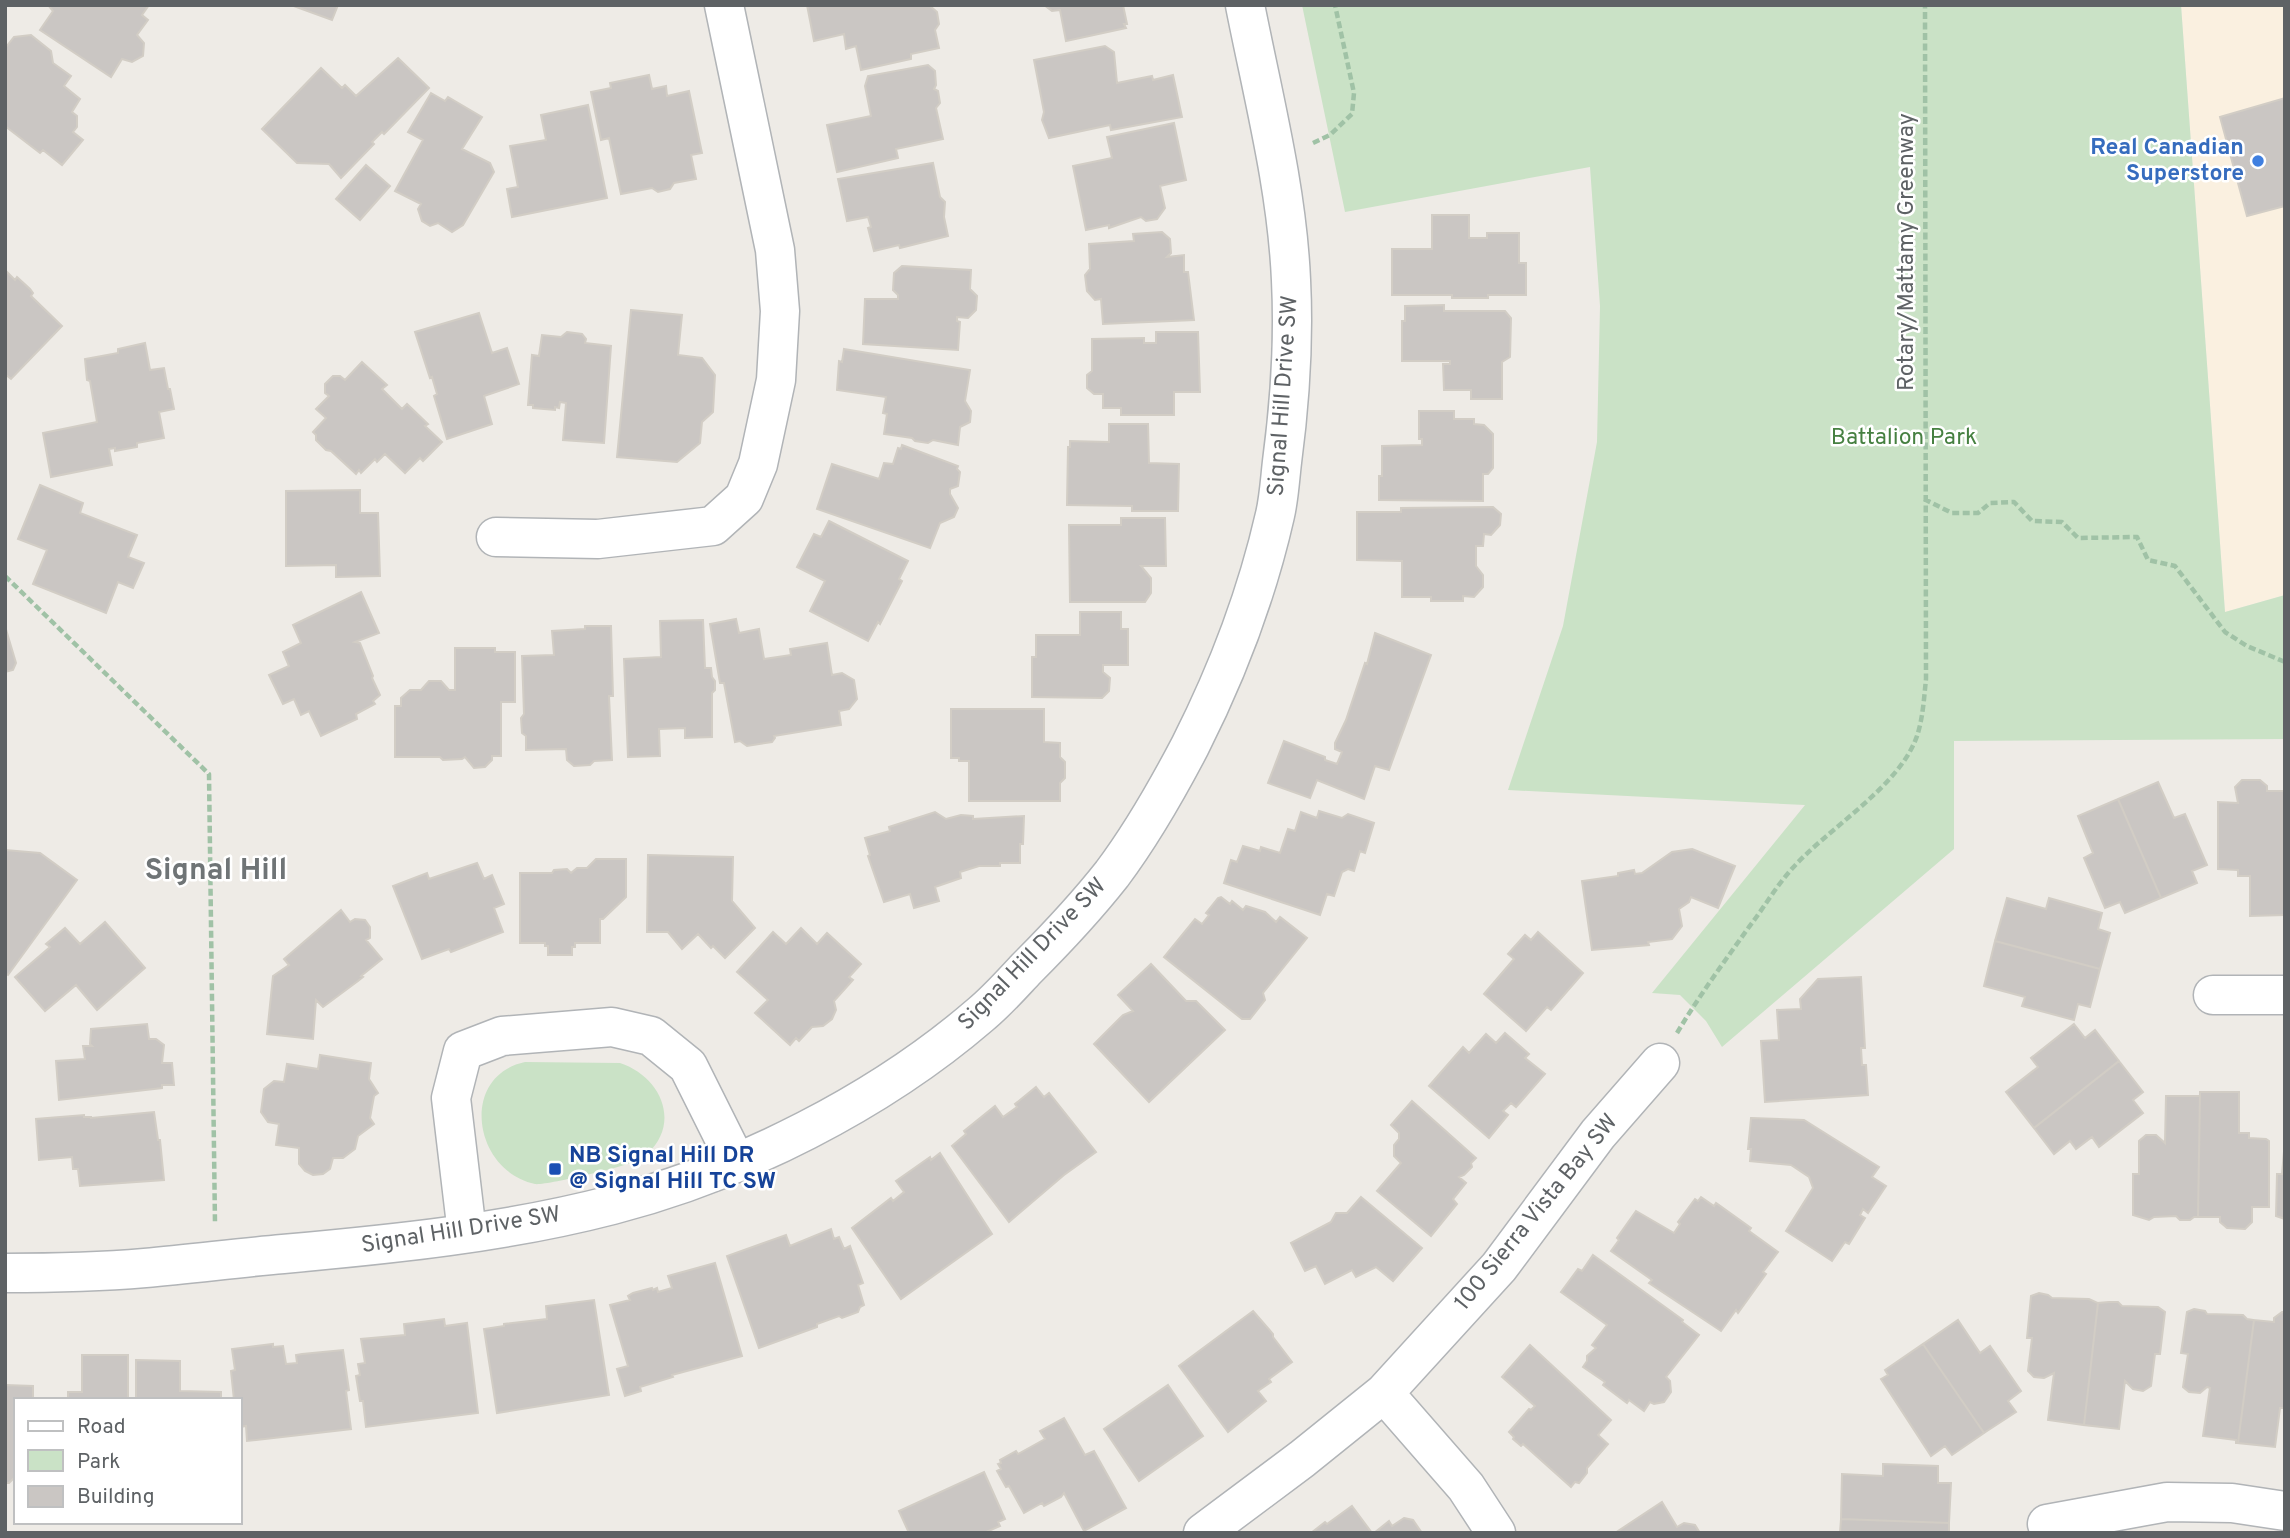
<svg xmlns="http://www.w3.org/2000/svg" width="2290" height="1538" viewBox="0 0 2290 1538" font-family="Overpass,sans-serif">
	<style>
		.commercial { fill: #faf0e0 }
		.green { fill: #cae2c6 }
		.building { fill: #cac6c3; stroke: #d2cdc5; stroke-width: 2 }
		.lines { fill: none; stroke-linecap: round; stroke-linejoin: round }
		.minor-casing { stroke: #b1b4b7; stroke-width: 41 }
		.tertiary-casing { stroke: #b1b4b7; stroke-width: 41 }
		.path { stroke: #a0c2a6; stroke-width: 4.5; stroke-dasharray: 7 3.5; stroke-linecap: butt }
		.minor { stroke: #fff; stroke-width: 38 }
		.tertiary { stroke: #fff; stroke-width: 38 }
		.shop-dot { fill: #3f7fe0; stroke: #fff; stroke-width: 2.5 }
		.transit-dot { fill: #1a4fb4; stroke: #fff; stroke-width: 2.5 }
		.labels { text-anchor: middle; dominant-baseline: central; stroke-width: 5; stroke-linejoin: round; paint-order: stroke }
		.shop-label { font-size: 23px; font-weight: bold; fill: #366cbe; stroke: #fff; text-anchor: end }
		.street-label { font-size: 23px; fill: #5e6265; stroke: #fff }
		.park-label { font-size: 23px; fill: #468041; stroke: #fff }
		.transit-label { font-size: 23px; font-weight: bold; fill: #164399; stroke: #fff; text-anchor: start }
		.district-label { font-size: 30px; font-weight: bold; fill: #6f7476; stroke: #fff }
	</style>
	<rect width="100%" height="100%" fill="#eeebe6"/>
	<path class="commercial" d="M 2181,5 L 2285,5 L 2285,595 L 2225,612 Z"/>
	<path class="green" d="M 1302,5 L 2181,5 L 2225,612 L 2285,595 L 2285,739 L 1954,741 L 1954,849 L 1722,1047 L 1706,1021 L 1680,995 L 1652,993 L 1805,805 L 1508,790 L 1563,626 L 1597,442 L 1600,306 L 1590,167 L 1345,212 Z
		M 525,1062 L 620,1063 C 660,1076 682,1122 647,1154 C 644,1156 641,1159 638,1160 C 628,1166 544,1186 535,1184 C 473,1171 459,1076 525,1062 Z"/>
	<path class="building" d="M 48,5 L 149,5 L 142,15 L 148,20 L 137,35 L 144,43 L 143,56 L 132,62 L 122,59 L 111,77 L 40,30 L 53,11 Z
		M 291,5 L 338,5 L 332,20 Z
		M 807,5 L 929,5 L 937,12 L 939,24 L 935,30 L 939,48 L 911,54 L 911,59 L 861,70 L 856,46 L 846,49 L 844,34 L 814,41 Z
		M 1044,5 L 1123,5 L 1127,24 L 1124,24 L 1126,28 L 1066,41 L 1060,10 L 1052,11 Z
		M 31,35 L 51,51 L 53,63 L 71,76 L 64,86 L 80,99 L 72,112 L 77,116 L 77,127 L 73,132 L 83,140 L 62,165 L 43,150 L 40,153 L 5,126 L 6,47 L 14,37 Z
		M 1105,46 L 1114,52 L 1117,83 L 1152,76 L 1153,80 L 1173,75 L 1182,117 L 1111,130 L 1110,125 L 1049,138 L 1042,120 L 1044,112 L 1034,60 Z
		M 398,58 L 429,88 L 384,134 L 382,132 L 372,142 L 374,144 L 341,178 L 329,164 L 297,163 L 262,129 L 321,68 L 342,88 L 345,85 L 356,96 Z
		M 928,65 L 935,71 L 936,85 L 934,89 L 938,91 L 940,103 L 936,108 L 943,139 L 896,149 L 898,158 L 837,172 L 827,125 L 871,116 L 865,86 L 868,76 Z
		M 649,75 L 652,89 L 666,86 L 667,96 L 689,91 L 702,153 L 691,155 L 696,179 L 674,183 L 670,189 L 658,192 L 652,188 L 621,194 L 609,138 L 601,140 L 591,92 L 611,88 L 610,83 Z
		M 431,93 L 445,101 L 448,97 L 482,117 L 462,149 L 490,163 L 494,172 L 463,225 L 452,232 L 438,223 L 430,226 L 422,221 L 418,209 L 421,204 L 395,191 L 423,140 L 408,132 Z
		M 2285,98 L 2285,206 L 2247,216 L 2220,117 Z
		M 588,105 L 607,198 L 512,217 L 507,189 L 518,187 L 510,146 L 546,140 L 541,115 Z
		M 1174,123 L 1186,180 L 1160,186 L 1165,208 L 1157,219 L 1146,221 L 1141,217 L 1109,228 L 1109,225 L 1086,230 L 1073,166 L 1112,158 L 1107,137 Z
		M 933,163 L 940,197 L 945,202 L 944,217 L 948,236 L 900,248 L 899,245 L 874,251 L 868,228 L 871,227 L 868,217 L 847,221 L 838,179 Z
		M 366,165 L 390,186 L 360,220 L 336,199 Z
		M 1432,215 L 1469,215 L 1469,238 L 1487,238 L 1487,233 L 1519,233 L 1519,263 L 1526,263 L 1526,295 L 1488,295 L 1488,298 L 1452,298 L 1452,295 L 1392,295 L 1392,249 L 1432,249 Z
		M 1162,232 L 1170,239 L 1171,253 L 1167,257 L 1184,255 L 1184,272 L 1188,272 L 1194,320 L 1103,324 L 1101,299 L 1095,300 L 1087,291 L 1085,275 L 1090,269 L 1089,244 L 1134,241 L 1133,234 Z
		M 902,266 L 971,270 L 970,289 L 977,296 L 976,310 L 968,318 L 957,317 L 957,321 L 960,322 L 958,350 L 863,344 L 865,299 L 898,299 L 898,295 L 893,290 L 894,273 Z
		M 5,270 L 15,280 L 17,277 L 30,289 L 33,293 L 31,296 L 62,326 L 11,379 L 5,374 Z
		M 1444,305 L 1444,311 L 1505,311 L 1511,318 L 1510,357 L 1502,362 L 1502,399 L 1471,399 L 1471,390 L 1444,390 L 1443,364 L 1450,364 L 1450,361 L 1402,361 L 1402,321 L 1405,321 L 1405,306 Z
		M 631,310 L 682,315 L 678,355 L 702,358 L 715,375 L 713,412 L 702,422 L 700,443 L 677,462 L 617,457 Z
		M 479,313 L 492,353 L 507,348 L 519,384 L 484,396 L 492,424 L 447,439 L 434,396 L 437,394 L 432,377 L 430,378 L 415,332 Z
		M 567,332 L 582,334 L 586,339 L 585,343 L 611,346 L 604,443 L 563,440 L 566,403 L 560,402 L 559,408 L 555,407 L 555,410 L 533,408 L 533,405 L 528,405 L 532,355 L 539,356 L 542,335 L 561,337 Z
		M 1156,332 L 1198,332 L 1200,392 L 1174,392 L 1174,415 L 1121,415 L 1121,408 L 1103,408 L 1103,394 L 1094,394 L 1087,388 L 1087,375 L 1092,371 L 1092,339 L 1144,338 L 1144,343 L 1156,343 Z
		M 145,343 L 150,370 L 164,368 L 168,389 L 170,389 L 174,409 L 159,412 L 164,438 L 137,443 L 137,447 L 115,451 L 115,448 L 109,449 L 112,465 L 51,477 L 43,433 L 97,422 L 90,381 L 87,380 L 85,359 L 118,353 L 118,349 Z
		M 844,349 L 970,370 L 965,401 L 971,411 L 970,422 L 960,427 L 958,445 L 933,440 L 928,443 L 915,441 L 912,438 L 884,434 L 887,414 L 883,413 L 886,397 L 837,390 L 839,361 L 842,362 Z
		M 362,362 L 387,385 L 382,389 L 402,409 L 407,404 L 428,424 L 425,426 L 442,442 L 423,461 L 420,458 L 405,473 L 385,454 L 377,462 L 375,459 L 361,473 L 359,470 L 356,474 L 331,451 L 326,450 L 316,440 L 316,435 L 313,432 L 326,418 L 316,409 L 329,396 L 325,393 L 325,384 L 333,376 L 340,376 L 345,380 Z
		M 1419,411 L 1454,411 L 1454,419 L 1474,419 L 1474,424 L 1484,425 L 1493,434 L 1493,468 L 1488,474 L 1483,474 L 1483,501 L 1379,500 L 1379,476 L 1382,476 L 1382,446 L 1422,445 L 1422,439 L 1419,439 Z
		M 1109,424 L 1148,424 L 1149,463 L 1179,464 L 1178,511 L 1132,511 L 1132,506 L 1067,505 L 1068,447 L 1070,447 L 1070,441 L 1109,442 Z
		M 902,445 L 958,466 L 957,469 L 960,472 L 958,486 L 950,489 L 950,494 L 958,508 L 954,517 L 940,523 L 930,548 L 817,509 L 832,464 L 879,479 L 884,463 L 893,464 L 898,448 L 901,449 Z
		M 40,485 L 83,503 L 80,513 L 137,535 L 128,557 L 144,563 L 133,588 L 118,582 L 106,613 L 33,584 L 47,550 L 18,539 Z
		M 360,490 L 360,513 L 378,513 L 380,576 L 336,577 L 336,565 L 286,566 L 286,491 Z
		M 1493,507 L 1501,514 L 1500,525 L 1491,535 L 1484,534 L 1483,546 L 1476,546 L 1476,566 L 1483,575 L 1483,587 L 1474,597 L 1463,596 L 1463,601 L 1431,601 L 1431,597 L 1402,597 L 1402,561 L 1357,560 L 1357,512 L 1401,512 L 1401,508 Z
		M 1121,518 L 1165,518 L 1166,566 L 1141,566 L 1151,578 L 1151,593 L 1145,602 L 1070,602 L 1069,525 L 1121,525 Z
		M 829,521 L 908,561 L 899,579 L 902,581 L 880,624 L 878,622 L 868,641 L 810,611 L 825,581 L 797,567 L 814,534 L 821,537 Z
		M 361,592 L 379,633 L 355,642 L 360,643 L 373,676 L 372,678 L 380,695 L 373,701 L 375,704 L 356,714 L 357,719 L 321,736 L 309,711 L 301,715 L 294,699 L 283,704 L 269,675 L 289,666 L 283,652 L 301,643 L 293,625 Z
		M 1080,612 L 1121,612 L 1121,629 L 1128,629 L 1128,665 L 1103,665 L 1103,672 L 1110,678 L 1109,691 L 1102,698 L 1032,697 L 1032,657 L 1036,657 L 1036,635 L 1080,635 Z
		M 736,619 L 739,633 L 759,629 L 764,659 L 791,655 L 790,649 L 827,643 L 832,675 L 842,673 L 854,680 L 857,699 L 849,709 L 839,711 L 841,725 L 774,736 L 775,738 L 772,742 L 747,746 L 740,741 L 735,742 L 724,683 L 720,683 L 710,624 Z
		M 703,620 L 705,668 L 711,668 L 712,677 L 715,681 L 715,690 L 712,693 L 712,737 L 685,738 L 685,728 L 659,729 L 660,756 L 628,757 L 624,659 L 661,657 L 660,621 Z
		M 5,626 L 16,663 L 13,670 L 5,672 Z
		M 585,626 L 611,626 L 613,696 L 609,696 L 612,760 L 594,761 L 590,765 L 574,766 L 567,760 L 566,749 L 526,750 L 526,736 L 522,733 L 521,718 L 524,714 L 522,656 L 554,655 L 552,631 L 585,629 Z
		M 1375,633 L 1431,655 L 1389,770 L 1375,766 L 1364,799 L 1317,780 L 1310,798 L 1268,783 L 1284,741 L 1325,757 L 1325,760 L 1337,764 L 1342,752 L 1335,749 L 1335,743 L 1346,720 L 1365,663 L 1367,664 Z
		M 455,648 L 495,648 L 495,652 L 515,652 L 515,702 L 501,702 L 501,756 L 492,756 L 492,760 L 485,767 L 474,768 L 465,757 L 462,759 L 443,760 L 440,757 L 395,757 L 395,706 L 401,706 L 401,698 L 410,690 L 421,690 L 429,681 L 441,681 L 449,690 L 455,690 Z
		M 951,709 L 1044,709 L 1044,742 L 1060,743 L 1060,757 L 1065,762 L 1065,778 L 1060,783 L 1060,801 L 969,801 L 969,761 L 959,761 L 959,758 L 951,758 Z
		M 2242,780 L 2260,780 L 2267,786 L 2267,791 L 2285,791 L 2285,915 L 2250,916 L 2250,876 L 2238,876 L 2238,870 L 2218,869 L 2218,802 L 2238,803 L 2235,787 Z
		M 2158,782 L 2174,818 L 2185,814 L 2207,865 L 2192,871 L 2197,883 L 2161,898 L 2118,799 Z
		M 2118,799 L 2161,898 L 2125,913 L 2120,902 L 2105,908 L 2084,858 L 2093,853 L 2078,816 Z
		M 1319,811 L 1342,818 L 1348,814 L 1374,823 L 1365,853 L 1360,851 L 1354,871 L 1348,869 L 1342,872 L 1334,896 L 1327,894 L 1320,915 L 1224,883 L 1231,860 L 1237,862 L 1243,846 L 1260,851 L 1261,847 L 1280,853 L 1288,829 L 1295,831 L 1301,812 L 1317,818 Z
		M 935,812 L 946,819 L 961,815 L 973,816 L 973,819 L 1024,816 L 1023,844 L 1020,844 L 1020,863 L 1000,863 L 1000,866 L 979,866 L 960,872 L 961,878 L 935,887 L 939,901 L 914,908 L 910,894 L 884,902 L 868,856 L 870,855 L 865,838 L 890,831 L 889,827 Z
		M 1692,849 L 1735,866 L 1718,908 L 1691,897 L 1689,902 L 1679,909 L 1682,926 L 1672,939 L 1648,942 L 1649,945 L 1592,950 L 1582,881 L 1618,876 L 1618,873 L 1634,870 L 1635,874 L 1642,873 L 1672,852 Z
		M 5,850 L 40,853 L 77,880 L 8,975 L 5,973 Z
		M 648,855 L 733,857 L 732,901 L 755,928 L 725,958 L 713,946 L 711,948 L 698,934 L 682,949 L 668,932 L 647,932 Z
		M 596,859 L 626,859 L 626,897 L 603,919 L 600,919 L 600,943 L 575,943 L 575,947 L 572,947 L 572,955 L 548,955 L 548,946 L 545,946 L 545,943 L 520,943 L 520,873 L 552,873 L 554,870 L 567,869 L 571,873 L 577,868 L 587,868 Z
		M 477,863 L 484,879 L 492,875 L 504,904 L 494,908 L 503,932 L 451,952 L 449,949 L 422,959 L 393,886 L 427,873 L 429,879 Z
		M 1221,897 L 1230,904 L 1232,901 L 1243,910 L 1246,906 L 1265,912 L 1276,922 L 1280,917 L 1307,938 L 1263,993 L 1265,1000 L 1250,1019 L 1242,1019 L 1164,957 L 1195,919 L 1202,924 L 1209,915 L 1206,913 L 1218,898 Z
		M 2007,898 L 2046,909 L 2049,898 L 2102,913 L 2098,929 L 2110,933 L 2100,969 L 1995,941 Z
		M 341,910 L 350,922 L 355,919 L 365,920 L 370,927 L 370,938 L 366,940 L 382,959 L 361,976 L 363,977 L 358,981 L 323,1007 L 316,1000 L 313,1039 L 267,1034 L 273,976 L 289,965 L 284,959 Z
		M 105,922 L 145,968 L 97,1010 L 76,985 L 45,1011 L 15,977 L 50,947 L 46,944 L 65,928 L 80,944 Z
		M 801,928 L 817,944 L 827,933 L 861,964 L 849,977 L 853,980 L 834,1001 L 836,1010 L 832,1019 L 823,1026 L 812,1027 L 799,1041 L 796,1038 L 790,1045 L 755,1013 L 768,1000 L 737,972 L 773,932 L 786,944 Z
		M 1538,932 L 1583,973 L 1551,1010 L 1547,1007 L 1526,1031 L 1484,994 L 1514,959 L 1508,954 L 1525,935 L 1531,940 Z
		M 1995,941 L 2100,969 L 2090,1007 L 2078,1004 L 2074,1020 L 2022,1006 L 2025,997 L 1984,986 Z
		M 1151,964 L 1186,1001 L 1196,1001 L 1225,1030 L 1149,1102 L 1094,1044 L 1123,1015 L 1133,1011 L 1118,995 Z
		M 1861,977 L 1865,1048 L 1861,1048 L 1862,1065 L 1866,1065 L 1868,1095 L 1765,1102 L 1761,1041 L 1779,1040 L 1777,1010 L 1801,1009 L 1800,999 L 1818,979 Z
		M 147,1024 L 149,1039 L 156,1039 L 164,1045 L 162,1063 L 172,1063 L 174,1085 L 162,1085 L 162,1088 L 59,1100 L 56,1061 L 85,1059 L 83,1046 L 92,1046 L 90,1044 L 91,1029 Z
		M 2074,1024 L 2085,1038 L 2095,1030 L 2119,1061 L 2034,1128 L 2006,1092 L 2038,1067 L 2031,1058 Z
		M 1505,1033 L 1529,1054 L 1525,1058 L 1545,1074 L 1516,1107 L 1511,1103 L 1503,1111 L 1508,1115 L 1489,1138 L 1429,1086 L 1463,1047 L 1469,1053 L 1486,1034 L 1496,1043 Z
		M 320,1055 L 371,1063 L 369,1079 L 378,1093 L 374,1096 L 370,1118 L 374,1124 L 358,1136 L 355,1149 L 343,1158 L 333,1158 L 330,1169 L 323,1174 L 313,1175 L 305,1171 L 299,1164 L 299,1148 L 276,1145 L 279,1124 L 268,1122 L 261,1112 L 264,1089 L 274,1081 L 284,1082 L 287,1064 L 318,1069 Z
		M 2119,1061 L 2143,1092 L 2133,1100 L 2143,1113 L 2099,1147 L 2092,1137 L 2076,1149 L 2070,1141 L 2054,1154 L 2034,1128 Z
		M 1036,1087 L 1044,1097 L 1049,1093 L 1096,1152 L 1064,1175 L 1009,1222 L 952,1146 L 966,1134 L 964,1131 L 995,1106 L 1003,1117 L 1017,1107 L 1015,1104 Z
		M 2200,1092 L 2239,1092 L 2239,1133 L 2249,1133 L 2249,1138 L 2266,1139 L 2269,1141 L 2269,1207 L 2252,1207 L 2252,1222 L 2245,1229 L 2227,1228 L 2220,1222 L 2220,1217 L 2198,1217 Z
		M 2166,1096 L 2200,1096 L 2198,1217 L 2194,1217 L 2190,1220 L 2180,1220 L 2176,1216 L 2154,1217 L 2149,1220 L 2133,1215 L 2133,1174 L 2139,1174 L 2139,1141 L 2146,1135 L 2156,1135 L 2165,1143 Z
		M 1412,1101 L 1476,1158 L 1471,1163 L 1472,1167 L 1464,1175 L 1459,1177 L 1466,1183 L 1453,1199 L 1457,1204 L 1431,1236 L 1377,1191 L 1401,1163 L 1394,1156 L 1394,1145 L 1399,1139 L 1399,1133 L 1391,1125 Z
		M 154,1112 L 158,1140 L 160,1140 L 164,1180 L 80,1186 L 78,1169 L 73,1169 L 72,1157 L 39,1160 L 36,1119 L 84,1115 L 84,1117 L 91,1117 L 91,1118 Z
		M 1751,1118 L 1804,1120 L 1879,1167 L 1872,1177 L 1886,1186 L 1868,1213 L 1863,1209 L 1860,1215 L 1865,1218 L 1849,1244 L 1845,1242 L 1832,1261 L 1786,1231 L 1813,1188 L 1809,1177 L 1791,1165 L 1750,1161 L 1751,1149 L 1748,1149 Z
		M 2285,1140 L 2285,1219 L 2276,1216 L 2277,1174 L 2282,1174 Z
		M 940,1153 L 992,1234 L 901,1299 L 852,1228 L 891,1198 L 893,1201 L 904,1192 L 896,1181 L 930,1157 L 931,1160 Z
		M 1361,1197 L 1422,1248 L 1393,1281 L 1376,1267 L 1356,1277 L 1352,1270 L 1325,1284 L 1316,1266 L 1305,1271 L 1291,1243 L 1331,1222 L 1336,1213 L 1347,1213 Z
		M 1701,1197 L 1714,1206 L 1716,1203 L 1751,1228 L 1749,1231 L 1778,1252 L 1763,1272 L 1766,1274 L 1738,1313 L 1736,1310 L 1721,1331 L 1649,1283 L 1652,1280 L 1611,1251 L 1619,1240 L 1617,1238 L 1636,1211 L 1674,1233 L 1680,1224 L 1678,1222 L 1695,1199 L 1698,1201 Z
		M 831,1229 L 834,1239 L 839,1237 L 844,1249 L 850,1246 L 863,1283 L 858,1285 L 864,1305 L 860,1307 L 858,1312 L 842,1318 L 839,1316 L 817,1324 L 817,1327 L 759,1348 L 727,1256 L 786,1235 L 790,1246 Z
		M 1593,1255 L 1683,1320 L 1682,1322 L 1699,1335 L 1666,1377 L 1670,1381 L 1671,1392 L 1664,1402 L 1654,1404 L 1650,1402 L 1644,1411 L 1629,1400 L 1627,1403 L 1603,1385 L 1605,1382 L 1583,1367 L 1587,1361 L 1587,1356 L 1596,1348 L 1592,1345 L 1607,1325 L 1561,1292 L 1578,1269 L 1582,1271 Z
		M 715,1263 L 742,1356 L 672,1375 L 673,1377 L 640,1387 L 641,1391 L 625,1396 L 617,1369 L 628,1366 L 610,1305 L 630,1300 L 628,1296 L 633,1293 L 652,1288 L 653,1290 L 657,1288 L 658,1292 L 672,1288 L 668,1276 Z
		M 2039,1293 L 2048,1295 L 2052,1298 L 2089,1299 L 2098,1303 L 2084,1425 L 2048,1420 L 2054,1373 L 2044,1378 L 2034,1377 L 2028,1371 L 2032,1338 L 2027,1338 L 2031,1296 Z
		M 594,1300 L 609,1395 L 497,1413 L 484,1329 L 504,1326 L 504,1324 L 547,1319 L 546,1306 Z
		M 2109,1302 L 2118,1302 L 2122,1306 L 2158,1307 L 2165,1312 L 2160,1354 L 2155,1354 L 2151,1386 L 2143,1391 L 2133,1389 L 2125,1381 L 2119,1429 L 2084,1425 L 2098,1303 Z
		M 2194,1309 L 2205,1311 L 2207,1314 L 2243,1315 L 2247,1319 L 2254,1320 L 2238,1443 L 2236,1443 L 2236,1440 L 2203,1436 L 2210,1388 L 2207,1387 L 2200,1393 L 2189,1392 L 2183,1387 L 2188,1354 L 2181,1353 L 2187,1312 Z
		M 1253,1311 L 1273,1334 L 1273,1337 L 1292,1362 L 1269,1379 L 1271,1382 L 1258,1391 L 1266,1401 L 1228,1432 L 1179,1366 Z
		M 2282,1312 L 2285,1312 L 2285,1408 L 2280,1408 L 2275,1447 L 2238,1443 L 2254,1320 L 2274,1322 L 2274,1318 Z
		M 444,1319 L 445,1326 L 467,1323 L 478,1413 L 366,1427 L 363,1401 L 360,1401 L 356,1376 L 360,1375 L 358,1364 L 365,1363 L 361,1339 L 405,1335 L 404,1324 Z
		M 1958,1320 L 1980,1353 L 1990,1346 L 2021,1391 L 2008,1401 L 2016,1412 L 1984,1433 L 1923,1344 Z
		M 273,1344 L 273,1347 L 283,1346 L 286,1364 L 297,1363 L 296,1355 L 302,1354 L 343,1350 L 349,1390 L 346,1391 L 351,1429 L 247,1441 L 246,1426 L 240,1427 L 240,1400 L 234,1400 L 231,1371 L 235,1370 L 232,1349 Z
		M 1923,1344 L 1984,1433 L 1952,1455 L 1945,1446 L 1931,1456 L 1881,1379 L 1888,1375 L 1885,1370 Z
		M 1530,1345 L 1611,1420 L 1598,1435 L 1608,1444 L 1587,1468 L 1587,1473 L 1579,1483 L 1575,1482 L 1571,1487 L 1523,1444 L 1521,1446 L 1513,1439 L 1514,1437 L 1509,1432 L 1529,1409 L 1531,1410 L 1535,1406 L 1502,1377 Z
		M 82,1355 L 128,1355 L 128,1400 L 68,1400 L 68,1392 L 82,1392 Z
		M 136,1360 L 180,1361 L 180,1391 L 221,1392 L 221,1400 L 136,1400 Z
		M 5,1385 L 33,1386 L 33,1400 L 16,1400 L 16,1476 L 9,1483 L 5,1483 Z
		M 1168,1385 L 1203,1436 L 1139,1481 L 1104,1429 Z
		M 1064,1418 L 1085,1455 L 1094,1451 L 1126,1508 L 1084,1531 L 1064,1493 L 1061,1497 L 1044,1506 L 1042,1503 L 1024,1513 L 1009,1486 L 1006,1487 L 997,1471 L 1001,1469 L 998,1464 L 1001,1463 L 1000,1460 L 1016,1451 L 1018,1454 L 1045,1439 L 1040,1431 Z
		M 1883,1464 L 1938,1466 L 1938,1483 L 1951,1483 L 1949,1523 L 1841,1519 L 1842,1474 L 1883,1476 Z
		M 984,1472 L 1005,1519 L 998,1522 L 1000,1526 L 984,1533 L 909,1533 L 899,1511 Z
		M 1662,1502 L 1677,1527 L 1684,1523 L 1695,1525 L 1700,1533 L 1615,1533 Z
		M 1352,1506 L 1372,1533 L 1311,1533 L 1325,1522 L 1327,1524 Z
		M 1404,1518 L 1413,1520 L 1422,1533 L 1374,1533 L 1389,1521 L 1392,1526 Z
		M 1841,1519 L 1949,1523 L 1949,1533 L 1840,1533 Z"/>
	<g class="lines">
		<g class="minor-casing">
			<path id="minor" d="M 496,537 L 598,539 L 713,526 L 744,498 L 758,464 L 776,380 L 780,311 L 775,250 L 724,5
				M 2213,995 L 2285,995
				M 467,1233 L 451,1098 L 463,1051 L 502,1036 L 612,1027 L 651,1036 L 688,1066 L 736,1162
				M 1384,1393 L 1466,1487 L 1496,1533
				M 2047,1524 L 2167,1502 L 2232,1503 L 2285,1511
				M 1203,1533 L 1302,1459 L 1384,1393 L 1499,1267 L 1598,1134 L 1660,1063"/>
		</g>
		<g class="tertiary-casing">
			<path id="tertiary" d="M 5,1273 C 52,1273 98,1272 145,1268 C 191,1264 237,1258 283,1254 C 393,1244 504,1233 612,1205 C 741,1172 879,1102 980,1015 C 997,1001 1011,985 1026,969 C 1056,939 1086,907 1112,874 C 1142,834 1167,790 1190,746 C 1227,673 1257,594 1275,515 C 1279,498 1280,479 1282,462 C 1290,402 1294,340 1291,280 C 1287,188 1263,96 1245,5"/>
		</g>
		<path class="path" d="M 1313,143 L 1330,135 L 1352,114 L 1354,93 L 1335,5
			M 1924,499 L 1952,513 L 1978,513 L 1990,503 L 2014,502 L 2032,521 L 2062,522 L 2078,538 L 2137,537 L 2148,560 L 2175,566 L 2225,632 L 2247,646 L 2285,662
			M 5,576 L 209,774 L 215,1224
			M 1677,1033 C 1699,996 1724,962 1749,927 C 1763,909 1775,888 1790,871 C 1826,829 1899,788 1917,736 C 1923,718 1924,698 1926,679 L 1925,5"/>
		<use href="#minor" class="minor"/>
		<use href="#tertiary" class="tertiary"/>
	</g>
	<circle class="shop-dot" cx="2258" cy="161" r="7"/>
	<rect class="transit-dot" x="548" y="1162" width="14" height="14" rx="3.5"/>
	<g class="labels">
		<g class="shop-label">
			<text x="2244" y="148">Real Canadian<tspan x="2244" dy="26">Superstore</tspan></text>
		</g>
		<g class="street-label">
			<text transform="translate(1907 252) rotate(-90)">Rotary/Mattamy Greenway</text>
			<text transform="translate(1284 396) rotate(-86)">Signal Hill Drive SW</text>
			<text transform="translate(1033 955) rotate(-46)">Signal Hill Drive SW</text>
			<text transform="translate(1537 1213) rotate(-51)">100 Sierra Vista Bay SW</text>
			<text transform="translate(461 1231) rotate(-9)">Signal Hill Drive SW</text>
		</g>
		<g class="park-label">
			<text x="1904" y="438">Battalion Park</text>
		</g>
		<g class="transit-label">
			<text x="569" y="1156">NB Signal Hill DR<tspan x="569" dy="26">@ Signal Hill TC SW</tspan></text>
		</g>
		<g class="district-label">
			<text x="216" y="871">Signal Hill</text>
		</g>
	</g>
	<rect width="2290" height="1538" fill="none" stroke="#5e6265" stroke-width="14"/>
	<rect x="14" y="1398" width="228" height="126" fill="#ffffff" stroke="#bfc0c1" stroke-width="2"/>
	<rect x="28" y="1421" width="35" height="10" fill="#ffffff" stroke="#bfc0c1" stroke-width="2"/>
	<text x="77" y="1433" font-size="21" fill="#5e6265">Road</text>
	<rect x="28" y="1450" width="35" height="21" fill="#cae2c6" stroke="#bfc0c1" stroke-width="2"/>
	<text x="77" y="1468" font-size="21" fill="#5e6265">Park</text>
	<rect x="28" y="1486" width="35" height="21" fill="#cac6c3" stroke="#bfc0c1" stroke-width="2"/>
	<text x="77" y="1503" font-size="21" fill="#5e6265">Building</text>
</svg>
